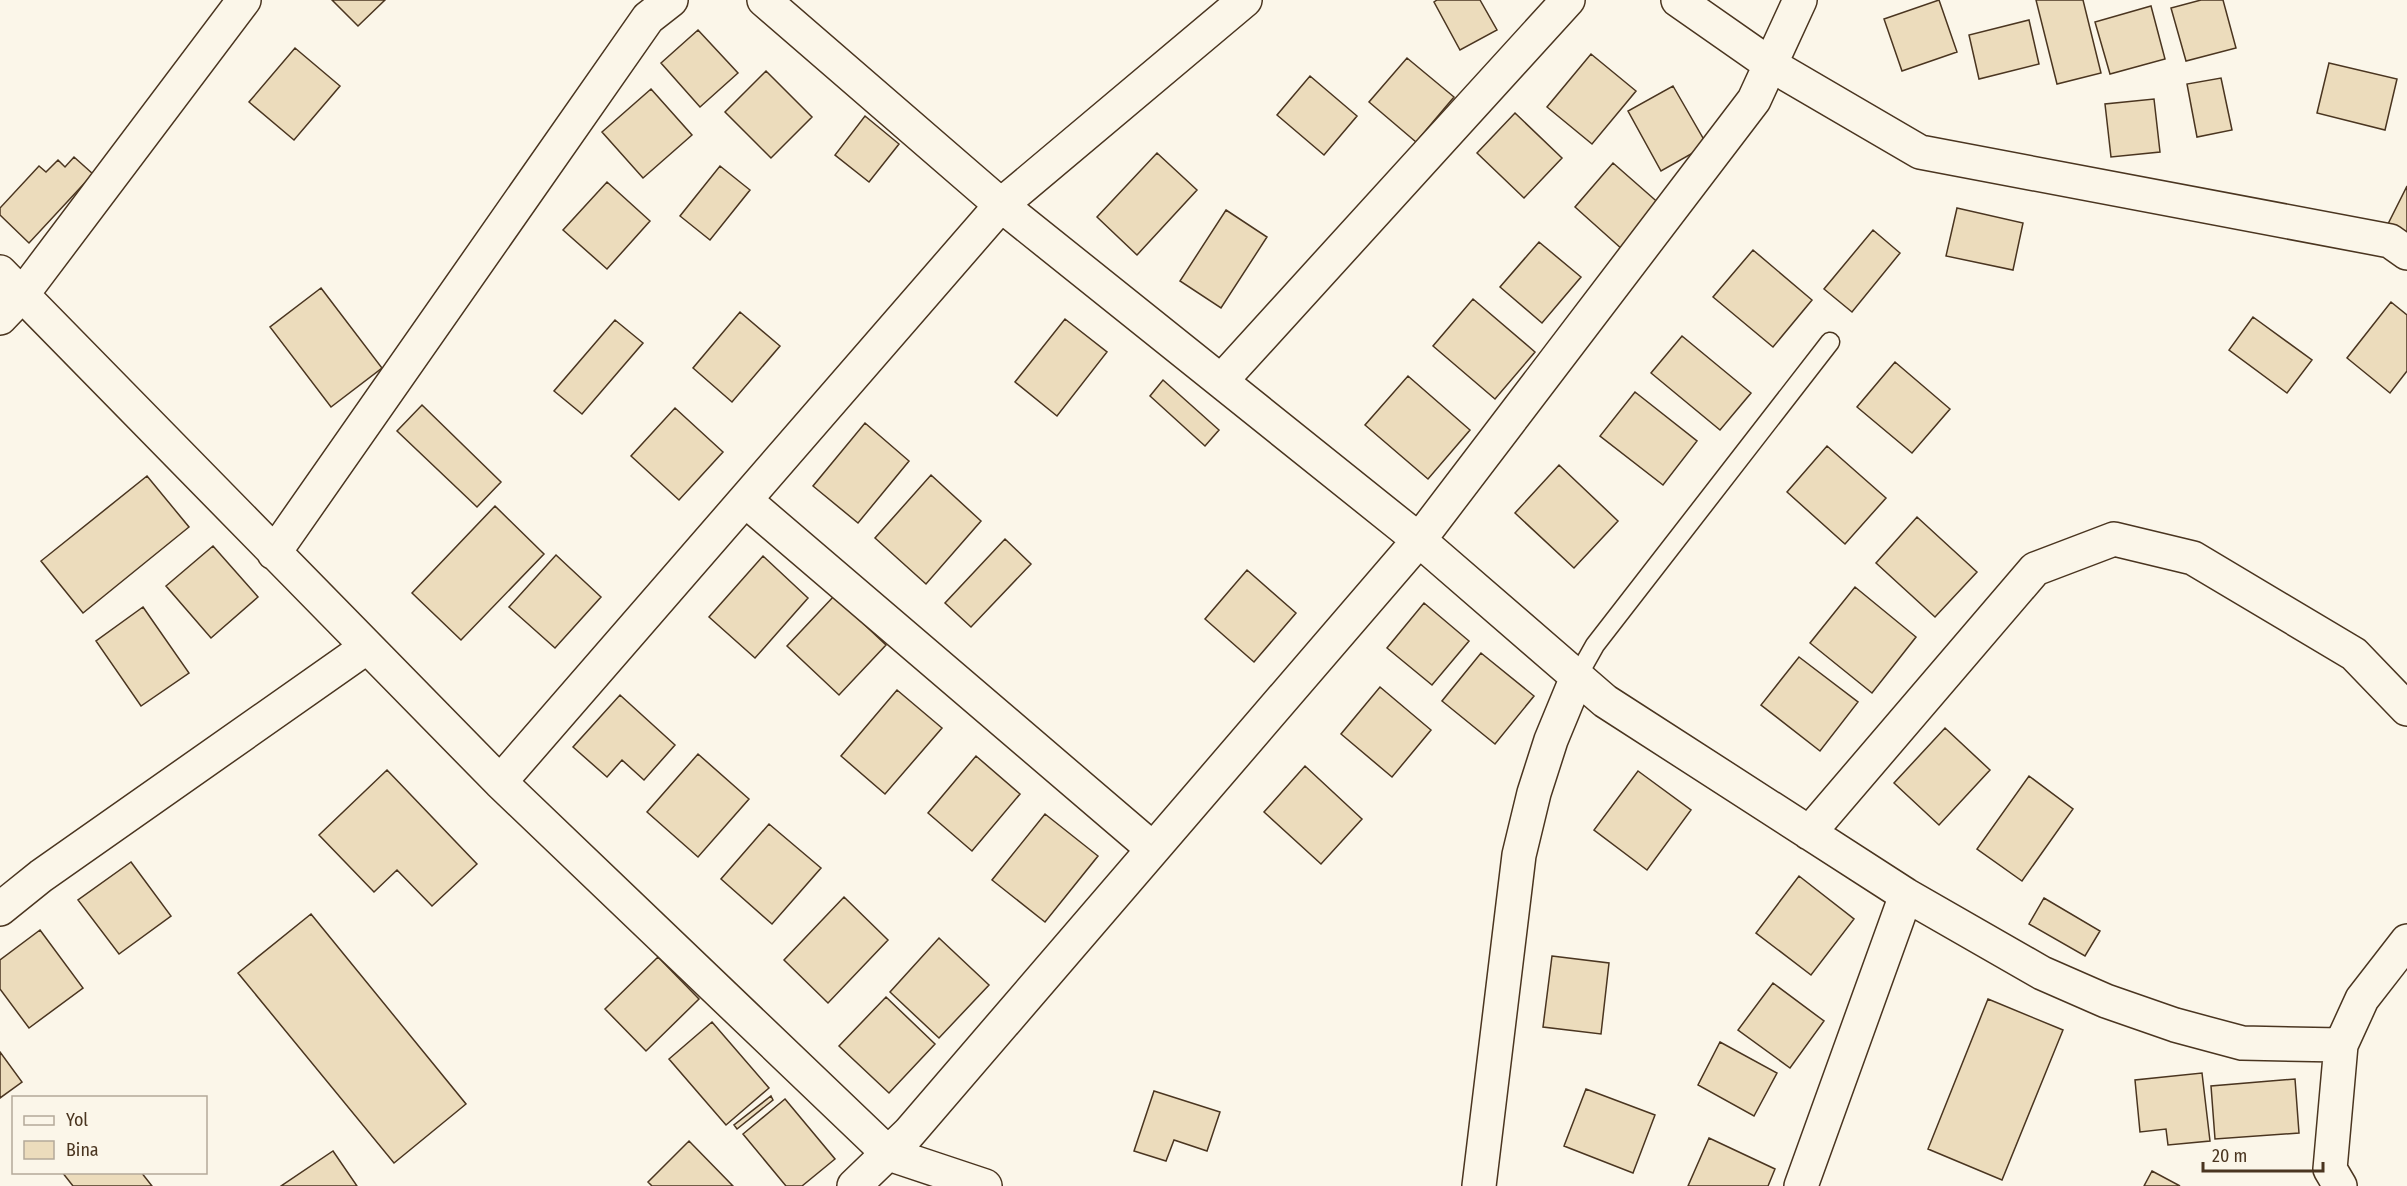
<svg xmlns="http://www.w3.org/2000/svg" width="2407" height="1186" viewBox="0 0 2407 1186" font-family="'Fira Sans Condensed',sans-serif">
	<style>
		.building { fill: #ecdcbc; stroke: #4a3520; stroke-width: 1.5 }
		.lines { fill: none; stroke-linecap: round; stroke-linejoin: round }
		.lane-casing { stroke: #4a3520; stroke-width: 21 }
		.street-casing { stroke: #4a3520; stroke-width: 36 }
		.lane { stroke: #fbf6e9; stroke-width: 18 }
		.street { stroke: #fbf6e9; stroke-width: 33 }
	</style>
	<rect width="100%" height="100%" fill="#fbf6e9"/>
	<path class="building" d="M 332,0 L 385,0 L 358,26 Z
		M 1437,0 L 1480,0 L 1497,30 L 1460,50 L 1434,2 Z
		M 1939,0 L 1957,52 L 1902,71 L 1884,19 Z
		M 2036,0 L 2083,0 L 2101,73 L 2057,84 Z
		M 2201,0 L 2223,0 L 2236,48 L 2186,61 L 2171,8 Z
		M 2151,6 L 2165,59 L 2110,74 L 2095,22 Z
		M 2029,20 L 2039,64 L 1979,79 L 1969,35 Z
		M 698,30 L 738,73 L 700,107 L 661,63 Z
		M 295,48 L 340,86 L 294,140 L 249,102 Z
		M 1591,54 L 1636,91 L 1592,144 L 1547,107 Z
		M 1407,58 L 1454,97 L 1416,142 L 1369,102 Z
		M 2329,63 L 2397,79 L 2385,130 L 2317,113 Z
		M 766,71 L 812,117 L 771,158 L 725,112 Z
		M 1310,76 L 1357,116 L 1324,155 L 1277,115 Z
		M 2221,78 L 2232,130 L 2197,137 L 2187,84 Z
		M 1673,86 L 1707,145 L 1661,171 L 1628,111 Z
		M 651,89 L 692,135 L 643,178 L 602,132 Z
		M 2154,99 L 2160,152 L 2111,157 L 2105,104 Z
		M 1515,113 L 1562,158 L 1524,198 L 1477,153 Z
		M 865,116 L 899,144 L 869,182 L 835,155 Z
		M 1157,153 L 1197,190 L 1137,255 L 1097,217 Z
		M 74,157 L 93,174 L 29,243 L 0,215 L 0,208 L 39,166 L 46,172 L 58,160 L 65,167 Z
		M 1613,163 L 1662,206 L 1623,250 L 1575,207 Z
		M 720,166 L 750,190 L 710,240 L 680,216 Z
		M 607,182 L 650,221 L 607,269 L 563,230 Z
		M 2407,186 L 2407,237 L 2387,226 Z
		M 1957,208 L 2023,223 L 2013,270 L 1946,256 Z
		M 1226,210 L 1267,237 L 1221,308 L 1180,281 Z
		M 1873,230 L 1900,253 L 1852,312 L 1824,289 Z
		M 1539,242 L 1581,277 L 1542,323 L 1500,287 Z
		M 1753,250 L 1812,300 L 1773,347 L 1713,297 Z
		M 321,288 L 382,368 L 331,407 L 270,327 Z
		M 1473,299 L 1535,352 L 1495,399 L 1433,346 Z
		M 2391,302 L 2407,315 L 2407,371 L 2390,393 L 2347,358 Z
		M 740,312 L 780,346 L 732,402 L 693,368 Z
		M 2253,317 L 2312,360 L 2287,393 L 2229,350 Z
		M 1065,319 L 1107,352 L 1057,416 L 1015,382 Z
		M 615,320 L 643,343 L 582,414 L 554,391 Z
		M 1682,336 L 1751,393 L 1720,430 L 1651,373 Z
		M 1895,362 L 1950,409 L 1912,453 L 1857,407 Z
		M 1408,376 L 1470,430 L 1428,479 L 1365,425 Z
		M 1163,380 L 1219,430 L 1205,446 L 1150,396 Z
		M 1635,392 L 1697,441 L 1663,485 L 1600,436 Z
		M 422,405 L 501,482 L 477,507 L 397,431 Z
		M 675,408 L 723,452 L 679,500 L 631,456 Z
		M 865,423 L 909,461 L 858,523 L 813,486 Z
		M 1827,446 L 1886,498 L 1845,544 L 1787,492 Z
		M 1559,465 L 1618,521 L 1574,568 L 1515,513 Z
		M 931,475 L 981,521 L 926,584 L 875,538 Z
		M 147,476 L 189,527 L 83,613 L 41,561 Z
		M 495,506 L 544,554 L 461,640 L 412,593 Z
		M 1917,517 L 1977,572 L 1935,617 L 1876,563 Z
		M 1005,539 L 1031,564 L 971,627 L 945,603 Z
		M 213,546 L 258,597 L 211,638 L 166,586 Z
		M 556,555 L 601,597 L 555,648 L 509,607 Z
		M 763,556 L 808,598 L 755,658 L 709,617 Z
		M 1247,570 L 1296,613 L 1254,662 L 1205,619 Z
		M 1855,587 L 1916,637 L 1872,693 L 1810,643 Z
		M 834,596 L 886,645 L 839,695 L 787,646 Z
		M 1424,603 L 1469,641 L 1432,685 L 1387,648 Z
		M 143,607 L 189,673 L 141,706 L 96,641 Z
		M 1481,653 L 1534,696 L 1495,744 L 1442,701 Z
		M 1799,657 L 1858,702 L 1820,751 L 1761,705 Z
		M 1380,687 L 1431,730 L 1392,777 L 1341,734 Z
		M 897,690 L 942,728 L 885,794 L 841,756 Z
		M 620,695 L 675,745 L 644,780 L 622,760 L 607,777 L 573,747 Z
		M 1945,728 L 1990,770 L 1939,825 L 1894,783 Z
		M 698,754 L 749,799 L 698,857 L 647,812 Z
		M 976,756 L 1020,794 L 972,851 L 928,813 Z
		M 1305,766 L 1362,819 L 1321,864 L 1264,812 Z
		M 387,770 L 477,864 L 432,906 L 397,870 L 374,892 L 319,835 Z
		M 1638,771 L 1691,810 L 1647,870 L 1594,830 Z
		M 2029,776 L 2073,809 L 2022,881 L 1977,849 Z
		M 1045,814 L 1098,856 L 1045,922 L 992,880 Z
		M 769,824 L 821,868 L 772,924 L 721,879 Z
		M 131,862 L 171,916 L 119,954 L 78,900 Z
		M 1799,876 L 1854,919 L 1811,975 L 1756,933 Z
		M 844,897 L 888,940 L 828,1003 L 784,960 Z
		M 2044,898 L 2100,931 L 2085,956 L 2029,924 Z
		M 311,914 L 466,1104 L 394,1163 L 238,973 Z
		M 40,930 L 83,988 L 29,1028 L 0,989 L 0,960 Z
		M 939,938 L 989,985 L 939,1038 L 890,992 Z
		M 1552,956 L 1609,963 L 1601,1034 L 1543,1027 Z
		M 658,957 L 699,999 L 646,1051 L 605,1009 Z
		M 1773,983 L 1824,1021 L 1790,1068 L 1738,1030 Z
		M 886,997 L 935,1044 L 889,1093 L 839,1046 Z
		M 1988,999 L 2063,1030 L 2002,1180 L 1928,1149 Z
		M 712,1022 L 769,1088 L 726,1125 L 669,1059 Z
		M 1720,1042 L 1777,1073 L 1754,1116 L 1698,1085 Z
		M 0,1052 L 22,1082 L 0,1098 Z
		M 2202,1073 L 2210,1141 L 2168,1145 L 2166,1129 L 2140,1132 L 2135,1080 Z
		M 2295,1079 L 2299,1133 L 2215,1139 L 2211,1086 Z
		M 1586,1089 L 1655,1115 L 1633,1173 L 1564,1146 Z
		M 1154,1091 L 1220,1112 L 1207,1151 L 1174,1140 L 1166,1161 L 1134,1151 Z
		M 771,1096 L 773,1100 L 737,1129 L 734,1125 Z
		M 785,1099 L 835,1159 L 802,1186 L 786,1186 L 743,1134 Z
		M 1709,1138 L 1775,1169 L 1768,1186 L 1688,1186 Z
		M 689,1141 L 733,1186 L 652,1186 L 648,1182 Z
		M 333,1151 L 357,1186 L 281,1186 Z
		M 2152,1171 L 2180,1186 L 2144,1186 Z
		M 62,1172 L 141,1172 L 152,1186 L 73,1186 Z"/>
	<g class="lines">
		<g class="lane-casing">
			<path id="lane" d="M 1577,677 L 1595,645 L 1830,342"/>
		</g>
		<g class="street-casing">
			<path id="street" d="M 764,0 L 1001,205 L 1419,540 L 1605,701 L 1906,895 L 2042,973 L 2106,1001 L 2175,1025 L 2242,1043 L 2341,1045
				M 1678,0 L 1771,65 L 1920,152 L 2390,241 L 2407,253
				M 0,272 L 500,782 L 889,1154 L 985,1186
				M 0,318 L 21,296 L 244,0
				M 1221,381 L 1568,0
				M 745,500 L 1153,849
				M 274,553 L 648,18 L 671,0
				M 500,782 L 1001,205 L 1245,0
				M 1809,833 L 2035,569 L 2114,539 L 2193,558 L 2354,654 L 2407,709
				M 0,909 L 41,876 L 367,647
				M 854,1186 L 909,1133 L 1419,540 L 1754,100 L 1800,0
				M 1479,1186 L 1519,855 L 1534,793 L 1551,740 L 1577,677
				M 1801,1186 L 1906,895
				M 2340,1186 L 2330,1169 L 2341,1045 L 2362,999 L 2407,941"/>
		</g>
		<use href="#lane" class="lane"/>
		<use href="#street" class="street"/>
	</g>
	<rect x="12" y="1096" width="195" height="78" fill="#fbf6e9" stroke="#b4a999" stroke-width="1.5"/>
	<rect x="24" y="1116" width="30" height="9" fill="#fbf6e9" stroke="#b4a999" stroke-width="1.5"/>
	<text x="66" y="1126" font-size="18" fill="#4a3520">Yol</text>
	<rect x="24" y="1141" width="30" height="18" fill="#ecdcbc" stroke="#b4a999" stroke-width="1.5"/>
	<text x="66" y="1156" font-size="18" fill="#4a3520">Bina</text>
	<path d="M2203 1162v9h120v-9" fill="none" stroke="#4a3520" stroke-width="3"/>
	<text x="2212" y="1162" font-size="18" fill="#4a3520" stroke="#fbf6e9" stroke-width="4.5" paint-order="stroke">20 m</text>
</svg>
